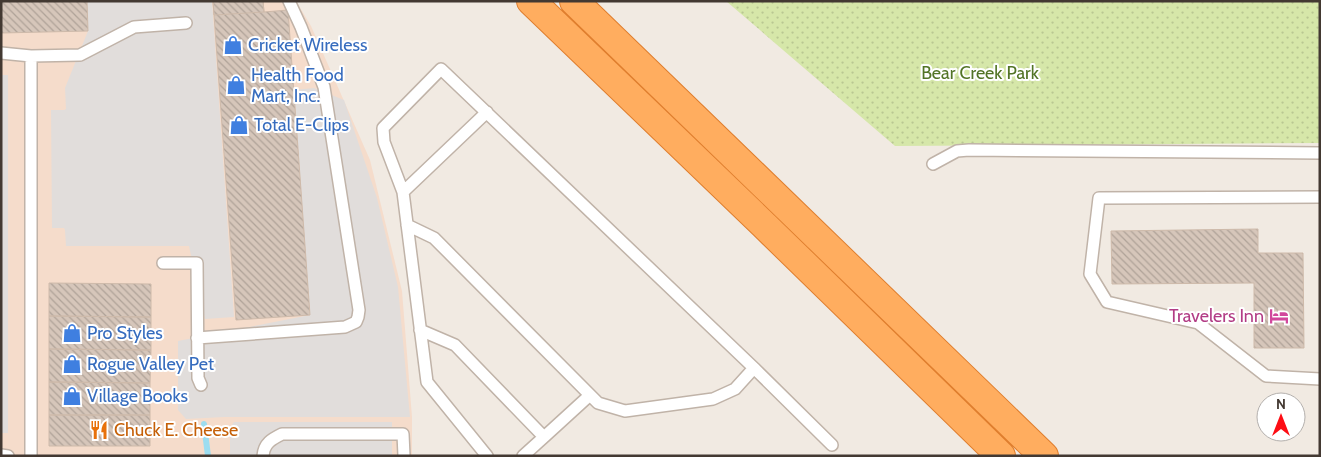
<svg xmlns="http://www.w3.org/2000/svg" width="1321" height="457" viewBox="0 0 1321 457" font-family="Cabin,sans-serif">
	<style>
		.commercial { fill: #f5dccb }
		.park { fill: url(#park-dots) }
		.parking { fill: #e1dddb }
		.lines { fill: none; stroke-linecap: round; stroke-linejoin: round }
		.stream { stroke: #9cddf0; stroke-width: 6 }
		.building { fill: url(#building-back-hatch); stroke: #cebaaa }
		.service-casing { stroke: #c0b3a8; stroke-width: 14 }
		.motorway-casing { stroke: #df7e2e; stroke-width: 30 }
		.service { stroke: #fff; stroke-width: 11 }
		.motorway { stroke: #ffad5f; stroke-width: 28 }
		.labels { text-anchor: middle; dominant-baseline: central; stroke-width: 4; stroke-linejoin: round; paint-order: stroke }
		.shop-label { font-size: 18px; fill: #366cbe; stroke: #fff; text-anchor: start }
		.park-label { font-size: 18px; fill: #527426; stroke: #fff }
		.hotel-label { font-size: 18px; fill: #b23c85; stroke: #fff; text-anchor: end }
		.food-label { font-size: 18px; fill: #c56008; stroke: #fff; text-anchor: start }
	</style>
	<defs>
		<pattern id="park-dots" width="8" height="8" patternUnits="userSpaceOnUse" patternTransform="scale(1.25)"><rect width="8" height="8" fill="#d6e7a9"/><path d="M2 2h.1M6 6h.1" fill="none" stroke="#b9c792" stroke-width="1.8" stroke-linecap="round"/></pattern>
		<pattern id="building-back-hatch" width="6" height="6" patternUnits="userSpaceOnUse" patternTransform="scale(1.25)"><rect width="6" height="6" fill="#d6c6ba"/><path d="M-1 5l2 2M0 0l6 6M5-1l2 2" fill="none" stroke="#afa298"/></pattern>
	</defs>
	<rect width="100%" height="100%" fill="#f1eae2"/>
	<path class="commercial" d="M 1,1 L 296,1 L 311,26 L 370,160 L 402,291 L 412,417 L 412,456 L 1,456 Z"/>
	<path class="park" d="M 726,1 L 1320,1 L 1320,143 L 895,146 Z"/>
	<path class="parking" d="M 87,1 L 212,1 L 234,317 L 205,319 L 189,246 L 66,246 L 65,230 L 64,228 L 52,228 L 51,110 L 64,110 L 66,109 L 65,88 L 88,31 Z
		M 1,75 L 8,75 L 8,433 L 1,433 Z
		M 314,88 L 344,100 L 377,198 L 398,287 L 410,417 L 224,417 L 186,419 L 178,410 L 178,341 L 310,315 L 294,90 Z
		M 234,422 L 392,422 L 392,456 L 230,456 L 230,428 Z"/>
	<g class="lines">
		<path class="stream" d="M 204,424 L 208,456"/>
	</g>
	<path class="building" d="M 1,1 L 87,1 L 88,31 L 1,33 Z
		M 213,1 L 263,1 L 264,12 L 288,10 L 310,315 L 236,320 Z
		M 213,1 L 263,1 L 264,12 L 214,15 Z
		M 1258,229 L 1258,253 L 1303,253 L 1304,348 L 1254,348 L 1254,283 L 1112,284 L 1111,231 Z
		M 49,283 L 151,284 L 151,317 L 49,316 Z
		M 49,316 L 151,317 L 151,350 L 49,349 Z
		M 49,349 L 151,350 L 150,383 L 49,382 Z
		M 49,382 L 150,383 L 150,415 L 49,415 Z
		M 49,415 L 150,415 L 150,446 L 49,446 Z"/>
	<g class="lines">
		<g class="service-casing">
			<path id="service" d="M 1,53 L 31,56 L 31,456
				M 31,56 L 80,55 L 134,27 L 186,23
				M 933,164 L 957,151 L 969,150 L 1320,153
				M 403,192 L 487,112
				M 1320,197 L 1099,198 L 1090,274 L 1107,302 L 1198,323 L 1266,376 L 1320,379
				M 407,225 L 434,238 L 598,403 L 625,411 L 713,399 L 735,389 L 754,368 L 441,69 L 383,128 L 384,142 L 403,192 L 427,382 L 487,456
				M 163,263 L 197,263 L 198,378 L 201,385
				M 420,330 L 455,345 L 544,437 L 590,395
				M 197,338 L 345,327 L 356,322 L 358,317 L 359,310 L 324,87 L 301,27 L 289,1
				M 754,368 L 832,445
				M 1,455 L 8,456
				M 263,456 C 264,443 272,439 282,434 L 403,434 L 404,456
				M 523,456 L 544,437"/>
		</g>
		<g class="motorway-casing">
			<path id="motorway" d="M 531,1 L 764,225 L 1001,456
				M 574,1 L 1044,456"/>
		</g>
		<use href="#service" class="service"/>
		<use href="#motorway" class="motorway"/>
	</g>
	<defs>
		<g id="shop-bare" transform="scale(1.5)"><path d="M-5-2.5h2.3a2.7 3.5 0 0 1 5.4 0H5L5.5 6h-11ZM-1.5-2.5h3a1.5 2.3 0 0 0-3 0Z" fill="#3f7fe0" stroke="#fff" stroke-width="2.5" paint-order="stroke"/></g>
		<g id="hotel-bare" transform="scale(1.5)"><path d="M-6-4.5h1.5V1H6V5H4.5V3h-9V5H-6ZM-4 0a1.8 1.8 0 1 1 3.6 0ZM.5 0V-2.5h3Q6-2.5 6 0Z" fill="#d1479c" stroke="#fff" stroke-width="2.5" paint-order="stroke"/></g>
		<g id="restaurant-bare" transform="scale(1.5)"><path d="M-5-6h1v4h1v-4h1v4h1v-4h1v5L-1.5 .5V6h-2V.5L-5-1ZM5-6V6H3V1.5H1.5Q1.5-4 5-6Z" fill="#e8710a" stroke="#fff" stroke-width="2.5" paint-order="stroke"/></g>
	</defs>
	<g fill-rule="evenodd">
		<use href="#shop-bare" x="233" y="45"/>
		<use href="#shop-bare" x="236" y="85"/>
		<use href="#shop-bare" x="239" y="125"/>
		<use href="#hotel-bare" x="1279" y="316"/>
		<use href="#shop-bare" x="72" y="333"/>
		<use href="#shop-bare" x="72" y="364"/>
		<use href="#shop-bare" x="72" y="396"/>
		<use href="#restaurant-bare" x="99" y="430"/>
	</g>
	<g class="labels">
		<g class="shop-label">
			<text x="248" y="45">Cricket Wireless</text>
			<text x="251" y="75">Health Food<tspan x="251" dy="21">Mart, Inc.</tspan></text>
			<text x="254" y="125">Total E-Clips</text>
			<text x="87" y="333">Pro Styles</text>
			<text x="87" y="364">Rogue Valley Pet</text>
			<text x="87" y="396">Village Books</text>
		</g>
		<g class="park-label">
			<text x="980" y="73">Bear Creek Park</text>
		</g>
		<g class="hotel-label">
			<text x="1264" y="316">Travelers Inn</text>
		</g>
		<g class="food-label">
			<text x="114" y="430">Chuck E. Cheese</text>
		</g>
	</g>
	<rect width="1321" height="457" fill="none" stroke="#433932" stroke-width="5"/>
	<g transform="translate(1281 417)"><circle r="24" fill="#ffffff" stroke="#b4b0ad"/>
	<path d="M0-4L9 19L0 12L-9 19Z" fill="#fd0d14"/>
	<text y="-8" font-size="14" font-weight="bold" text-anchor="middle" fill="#433932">N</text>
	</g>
</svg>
